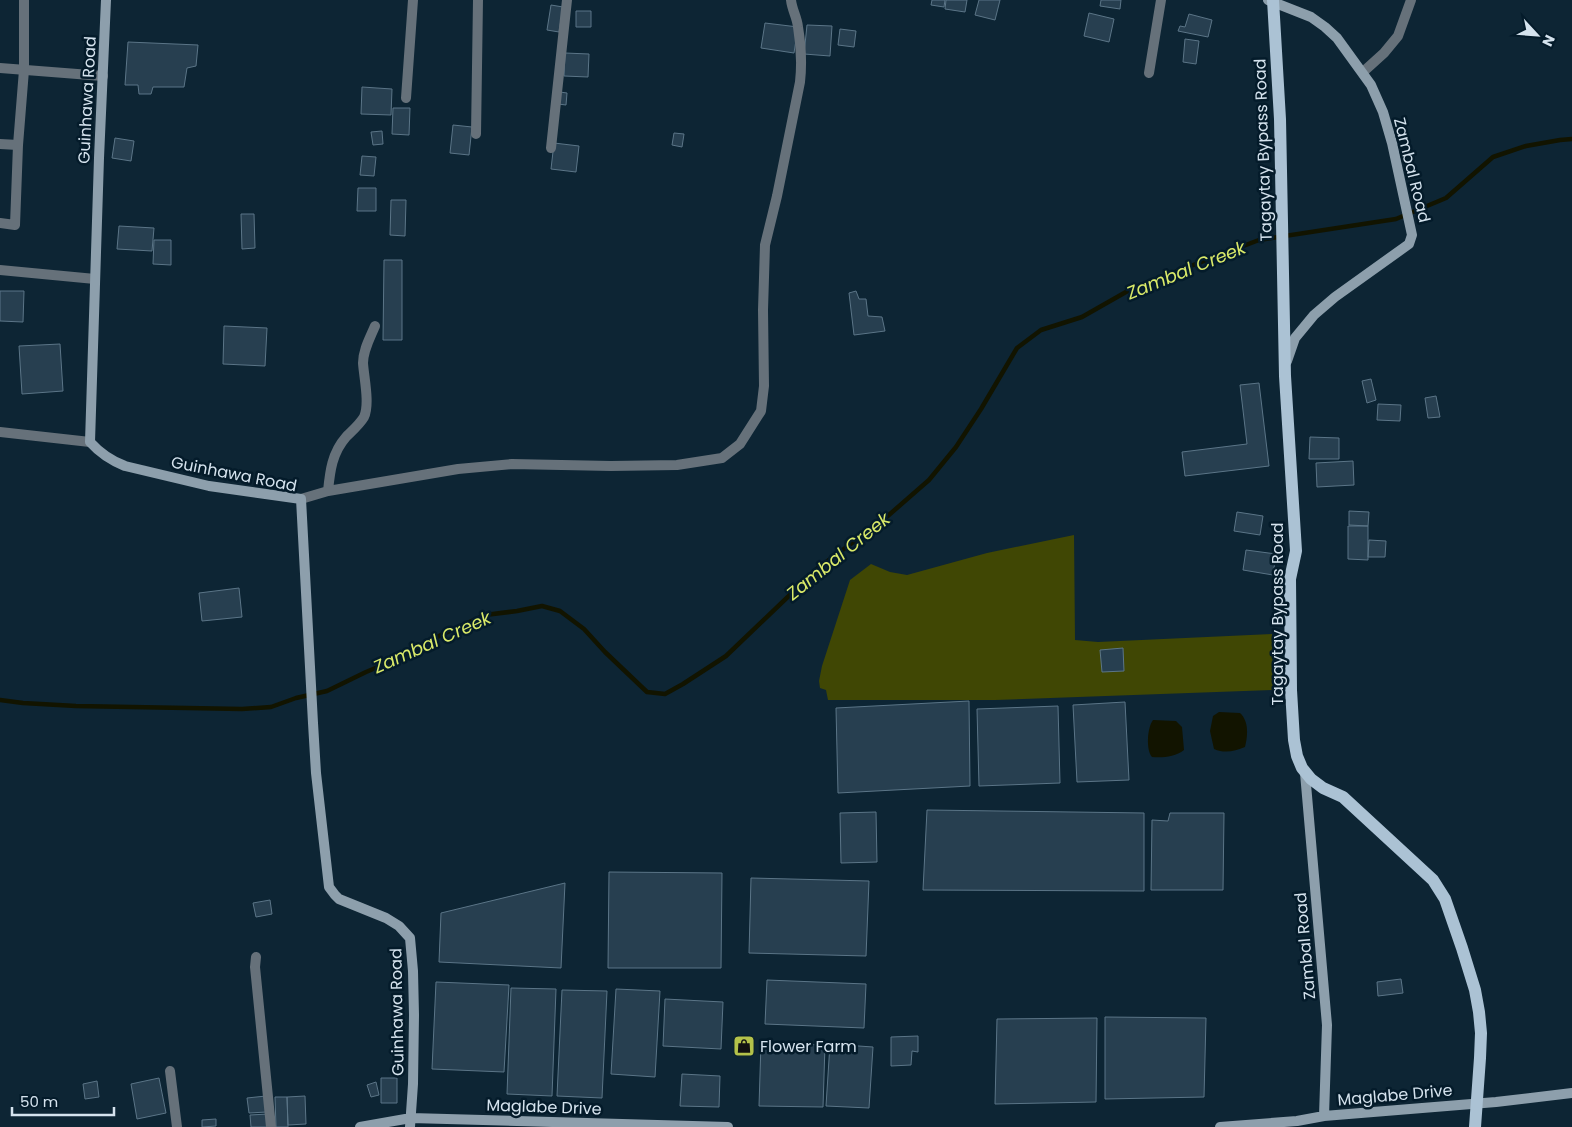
<svg xmlns="http://www.w3.org/2000/svg" width="1572" height="1127" viewBox="0 0 1572 1127" font-family="Poppins,sans-serif">
	<style>
		.green { fill: #404704 }
		.water { fill: #121400 }
		.lines { fill: none; stroke-linecap: round; stroke-linejoin: round }
		.stream { stroke: #121400; stroke-width: 4.5 }
		.building { fill: #273f50; stroke: #5b7587 }
		.street { stroke: #66717a; stroke-width: 10 }
		.secondary { stroke: #8d9fac; stroke-width: 10 }
		.primary { stroke: #abc2d4; stroke-width: 12 }
		.labels { text-anchor: middle; dominant-baseline: central; stroke-width: 5; stroke-linejoin: round; paint-order: stroke }
		.street-label { font-size: 16px; fill: #d5e3ee; stroke: #041b2a }
		.poi-label { font-size: 16px; fill: #d5e3ee; stroke: #041b2a; text-anchor: start }
		.water-label { font-size: 18px; font-style: italic; fill: #daea69; stroke: #041b2a }
	</style>
	<rect width="100%" height="100%" fill="#0d2534"/>
	<path class="green" d="M 1074,535 L 1075,640 L 1098,642 L 1272,634 L 1273,690 L 995,700 L 828,700 L 826,690 L 820,688 L 819,681 L 822,666 L 850,580 L 871,564 L 890,572 L 907,575 L 987,553 Z"/>
	<path class="water" d="M 1219,712 L 1240,713 C 1249,721 1248,736 1245,747 C 1235,751 1225,754 1214,749 L 1210,731 L 1213,716 Z
		M 1153,720 L 1176,721 L 1182,727 L 1184,750 C 1175,757 1162,758 1152,757 C 1146,750 1147,728 1153,720 Z"/>
	<g class="lines">
		<path class="stream" d="M 0,700 L 23,703 L 76,706 L 242,709 L 271,707 L 296,698 L 327,691 L 366,672 L 397,659 L 441,635 L 485,615 L 517,611 L 542,606 L 560,611 L 584,629 L 605,652 L 647,692 L 665,694 L 683,684 L 726,656 L 818,568 L 882,521 L 929,480 L 956,447 L 981,409 L 1017,348 L 1041,330 L 1082,317 L 1133,288 L 1259,240 L 1396,219 L 1446,198 L 1493,157 L 1526,146 L 1560,140 L 1572,139"/>
	</g>
	<path class="building" d="M 932,0 L 945,0 L 944,7 L 931,5 Z
		M 946,0 L 967,0 L 965,12 L 945,9 Z
		M 979,0 L 1000,0 L 995,20 L 975,15 Z
		M 1101,0 L 1121,0 L 1120,9 L 1100,6 Z
		M 551,5 L 563,7 L 559,32 L 547,30 Z
		M 576,11 L 591,11 L 591,27 L 576,27 Z
		M 1089,13 L 1114,19 L 1109,42 L 1084,36 Z
		M 1189,14 L 1212,20 L 1208,37 L 1178,31 L 1180,26 L 1185,27 Z
		M 765,23 L 798,27 L 794,53 L 761,48 Z
		M 807,25 L 832,26 L 830,56 L 804,54 Z
		M 840,29 L 856,31 L 854,47 L 838,45 Z
		M 1185,39 L 1199,41 L 1196,64 L 1183,62 Z
		M 128,42 L 198,45 L 196,66 L 187,68 L 184,87 L 153,87 L 151,94 L 139,94 L 138,85 L 125,85 Z
		M 565,53 L 589,54 L 588,77 L 564,76 Z
		M 362,87 L 392,89 L 391,115 L 361,114 Z
		M 560,92 L 567,93 L 566,105 L 558,104 Z
		M 393,108 L 410,108 L 409,135 L 392,134 Z
		M 453,125 L 472,127 L 469,155 L 450,153 Z
		M 382,131 L 383,144 L 373,145 L 371,132 Z
		M 674,133 L 684,134 L 682,147 L 672,145 Z
		M 115,138 L 134,141 L 131,161 L 112,158 Z
		M 554,143 L 579,146 L 576,172 L 551,169 Z
		M 362,156 L 376,157 L 374,176 L 360,175 Z
		M 358,188 L 376,188 L 376,211 L 357,211 Z
		M 391,200 L 406,200 L 405,236 L 390,235 Z
		M 241,214 L 254,214 L 255,248 L 242,249 Z
		M 119,226 L 154,228 L 152,251 L 117,249 Z
		M 154,240 L 171,240 L 171,265 L 153,264 Z
		M 384,260 L 402,260 L 402,340 L 383,340 Z
		M 0,291 L 24,291 L 23,322 L 0,321 Z
		M 856,291 L 859,299 L 866,299 L 868,316 L 882,317 L 885,331 L 854,335 L 849,293 Z
		M 224,326 L 267,328 L 265,366 L 223,364 Z
		M 60,344 L 63,391 L 22,394 L 19,346 Z
		M 1371,379 L 1376,400 L 1367,403 L 1362,381 Z
		M 1259,383 L 1269,466 L 1185,476 L 1182,452 L 1247,444 L 1240,385 Z
		M 1436,396 L 1440,417 L 1428,418 L 1425,398 Z
		M 1378,404 L 1401,405 L 1400,421 L 1377,420 Z
		M 1310,437 L 1339,438 L 1339,459 L 1309,459 Z
		M 1353,461 L 1354,485 L 1317,487 L 1316,463 Z
		M 1349,511 L 1369,512 L 1368,526 L 1349,525 Z
		M 1237,512 L 1263,516 L 1260,535 L 1234,531 Z
		M 1348,526 L 1368,526 L 1368,560 L 1348,559 Z
		M 1369,540 L 1386,541 L 1385,557 L 1368,557 Z
		M 1246,550 L 1276,554 L 1273,575 L 1243,570 Z
		M 239,588 L 242,617 L 202,621 L 199,593 Z
		M 1123,648 L 1124,671 L 1102,672 L 1100,650 Z
		M 969,701 L 970,786 L 838,793 L 836,708 Z
		M 1125,702 L 1129,780 L 1077,782 L 1073,705 Z
		M 1058,706 L 1060,783 L 979,786 L 977,709 Z
		M 927,810 L 1144,813 L 1144,891 L 923,890 Z
		M 876,812 L 877,862 L 841,863 L 840,813 Z
		M 1170,813 L 1224,813 L 1223,890 L 1151,890 L 1152,820 L 1168,821 Z
		M 609,872 L 722,873 L 721,968 L 608,968 Z
		M 751,878 L 869,881 L 866,956 L 749,953 Z
		M 565,883 L 561,968 L 439,962 L 441,913 Z
		M 270,900 L 272,914 L 256,917 L 253,903 Z
		M 1401,979 L 1403,993 L 1378,996 L 1377,982 Z
		M 767,980 L 866,984 L 864,1028 L 765,1024 Z
		M 436,982 L 509,985 L 504,1072 L 432,1069 Z
		M 511,988 L 556,989 L 552,1096 L 507,1094 Z
		M 616,989 L 660,991 L 655,1077 L 611,1074 Z
		M 562,990 L 607,991 L 602,1098 L 557,1096 Z
		M 665,999 L 723,1002 L 721,1049 L 663,1046 Z
		M 1105,1017 L 1206,1018 L 1204,1097 L 1105,1099 Z
		M 1097,1018 L 1096,1102 L 995,1104 L 997,1019 Z
		M 918,1036 L 918,1052 L 912,1051 L 911,1065 L 891,1066 L 891,1037 Z
		M 761,1043 L 825,1045 L 823,1107 L 759,1106 Z
		M 830,1044 L 873,1047 L 869,1108 L 826,1106 Z
		M 682,1074 L 720,1076 L 719,1107 L 680,1106 Z
		M 159,1078 L 166,1113 L 137,1119 L 131,1084 Z
		M 381,1078 L 397,1078 L 397,1103 L 381,1103 Z
		M 97,1081 L 99,1097 L 85,1099 L 83,1084 Z
		M 376,1082 L 379,1095 L 371,1097 L 367,1085 Z
		M 266,1096 L 267,1112 L 249,1113 L 247,1098 Z
		M 305,1096 L 306,1124 L 288,1125 L 287,1097 Z
		M 275,1097 L 287,1097 L 288,1127 L 276,1127 Z
		M 268,1114 L 270,1127 L 251,1127 L 250,1115 Z
		M 216,1119 L 216,1126 L 202,1127 L 202,1120 Z"/>
	<g class="lines">
		<path class="street" d="M 0,68 L 103,76
			M 1363,72 L 1384,53 L 1398,36 L 1411,0
			M 1149,73 L 1161,0
			M 406,98 L 413,0
			M 476,134 L 478,0
			M 0,144 L 18,145
			M 551,148 L 567,0
			M 0,223 L 15,225 L 18,145 L 24,70 L 24,0
			M 0,270 L 95,279
			M 0,432 L 90,442
			M 328,491 C 330,471 332,453 346,437 C 351,432 360,424 364,417 C 370,404 364,378 363,363 C 363,350 370,338 375,326
			M 301,499 L 328,491 L 458,469 L 512,464 L 611,466 L 677,465 L 722,458 L 740,444 L 761,411 L 764,386 L 763,310 L 765,245 L 777,196 L 800,82 C 802,64 801,45 798,27 C 797,17 792,10 791,0
			M 256,957 L 255,967 L 271,1127
			M 170,1071 L 177,1127"/>
		<path class="secondary" d="M 106,0 L 99,158 L 90,442 C 99,452 112,461 125,466 L 209,486 L 301,499 L 313,723 L 316,773 L 329,887 L 335,895 L 339,899 L 386,918 L 399,926 L 410,938 L 413,971 L 414,1015 L 413,1084 L 410,1127
			M 1268,0 L 1311,17 L 1325,27 L 1337,38 L 1371,85 L 1383,112 L 1392,143 L 1412,235 L 1409,244 L 1335,297 L 1314,315 L 1295,338 L 1287,361
			M 1305,773 L 1327,1025 L 1324,1116
			M 360,1127 L 411,1118 L 728,1127
			M 1220,1127 L 1297,1121 L 1324,1116 L 1496,1102 L 1572,1093"/>
		<path class="primary" d="M 1273,0 L 1280,119 L 1285,376 L 1296,551 L 1290,579 L 1291,690 L 1294,740 L 1297,756 L 1302,768 L 1311,779 L 1323,788 L 1343,797 L 1433,880 L 1445,899 L 1462,948 L 1475,990 L 1479,1012 L 1481,1033 L 1480,1058 L 1475,1127"/>
	</g>
	<defs>
		<g id="shop-square" transform="scale(1.125)"><rect x="-9" y="-9" width="18" height="18" rx="4" fill="#b4c24a" stroke="#041b2a"/><path d="M-5-2.5h2.3a2.7 3.5 0 0 1 5.4 0H5L5.5 6h-11ZM-1.5-2.5h3a1.5 2.3 0 0 0-3 0Z" fill="#111"/></g>
	</defs>
	<g fill-rule="evenodd">
		<use href="#shop-square" x="744" y="1046"/>
	</g>
	<g class="labels">
		<g class="street-label">
			<text transform="translate(87 100) rotate(-87)">Guinhawa Road</text>
			<text transform="translate(1263 150) rotate(-92)">Tagaytay Bypass Road</text>
			<text transform="translate(1412 170) rotate(76)">Zambal Road</text>
			<text transform="translate(234 474) rotate(11)">Guinhawa Road</text>
			<text transform="translate(1277 614) rotate(-90)">Tagaytay Bypass Road</text>
			<text transform="translate(1305 946) rotate(-95)">Zambal Road</text>
			<text transform="translate(397 1012) rotate(-91)">Guinhawa Road</text>
			<text transform="translate(1395 1095) rotate(-5)">Maglabe Drive</text>
			<text transform="translate(544 1107) rotate(2)">Maglabe Drive</text>
		</g>
		<g class="poi-label">
			<text x="760" y="1046">Flower Farm</text>
		</g>
		<g class="water-label">
			<text transform="translate(1186 270) rotate(-22)">Zambal Creek</text>
			<text transform="translate(838 556) rotate(-39)">Zambal Creek</text>
			<text transform="translate(432 642) rotate(-24)">Zambal Creek</text>
		</g>
	</g>
	<g transform="translate(1537 35) rotate(116)" stroke="#041b2a" stroke-width="4" paint-order="stroke">
	<path d="M0-4L9 19L0 12L-9 19Z" fill="#d5e3ee"/>
	<text y="-8" font-size="14" font-weight="bold" text-anchor="middle" fill="#d5e3ee">N</text>
	</g>
	<path d="M12 1107v8h102v-8" fill="none" stroke="#d5e3ee" stroke-width="2.5"/>
	<text x="20" y="1107" font-size="15" fill="#d5e3ee" stroke="#041b2a" stroke-width="4" paint-order="stroke">50 m</text>
</svg>
